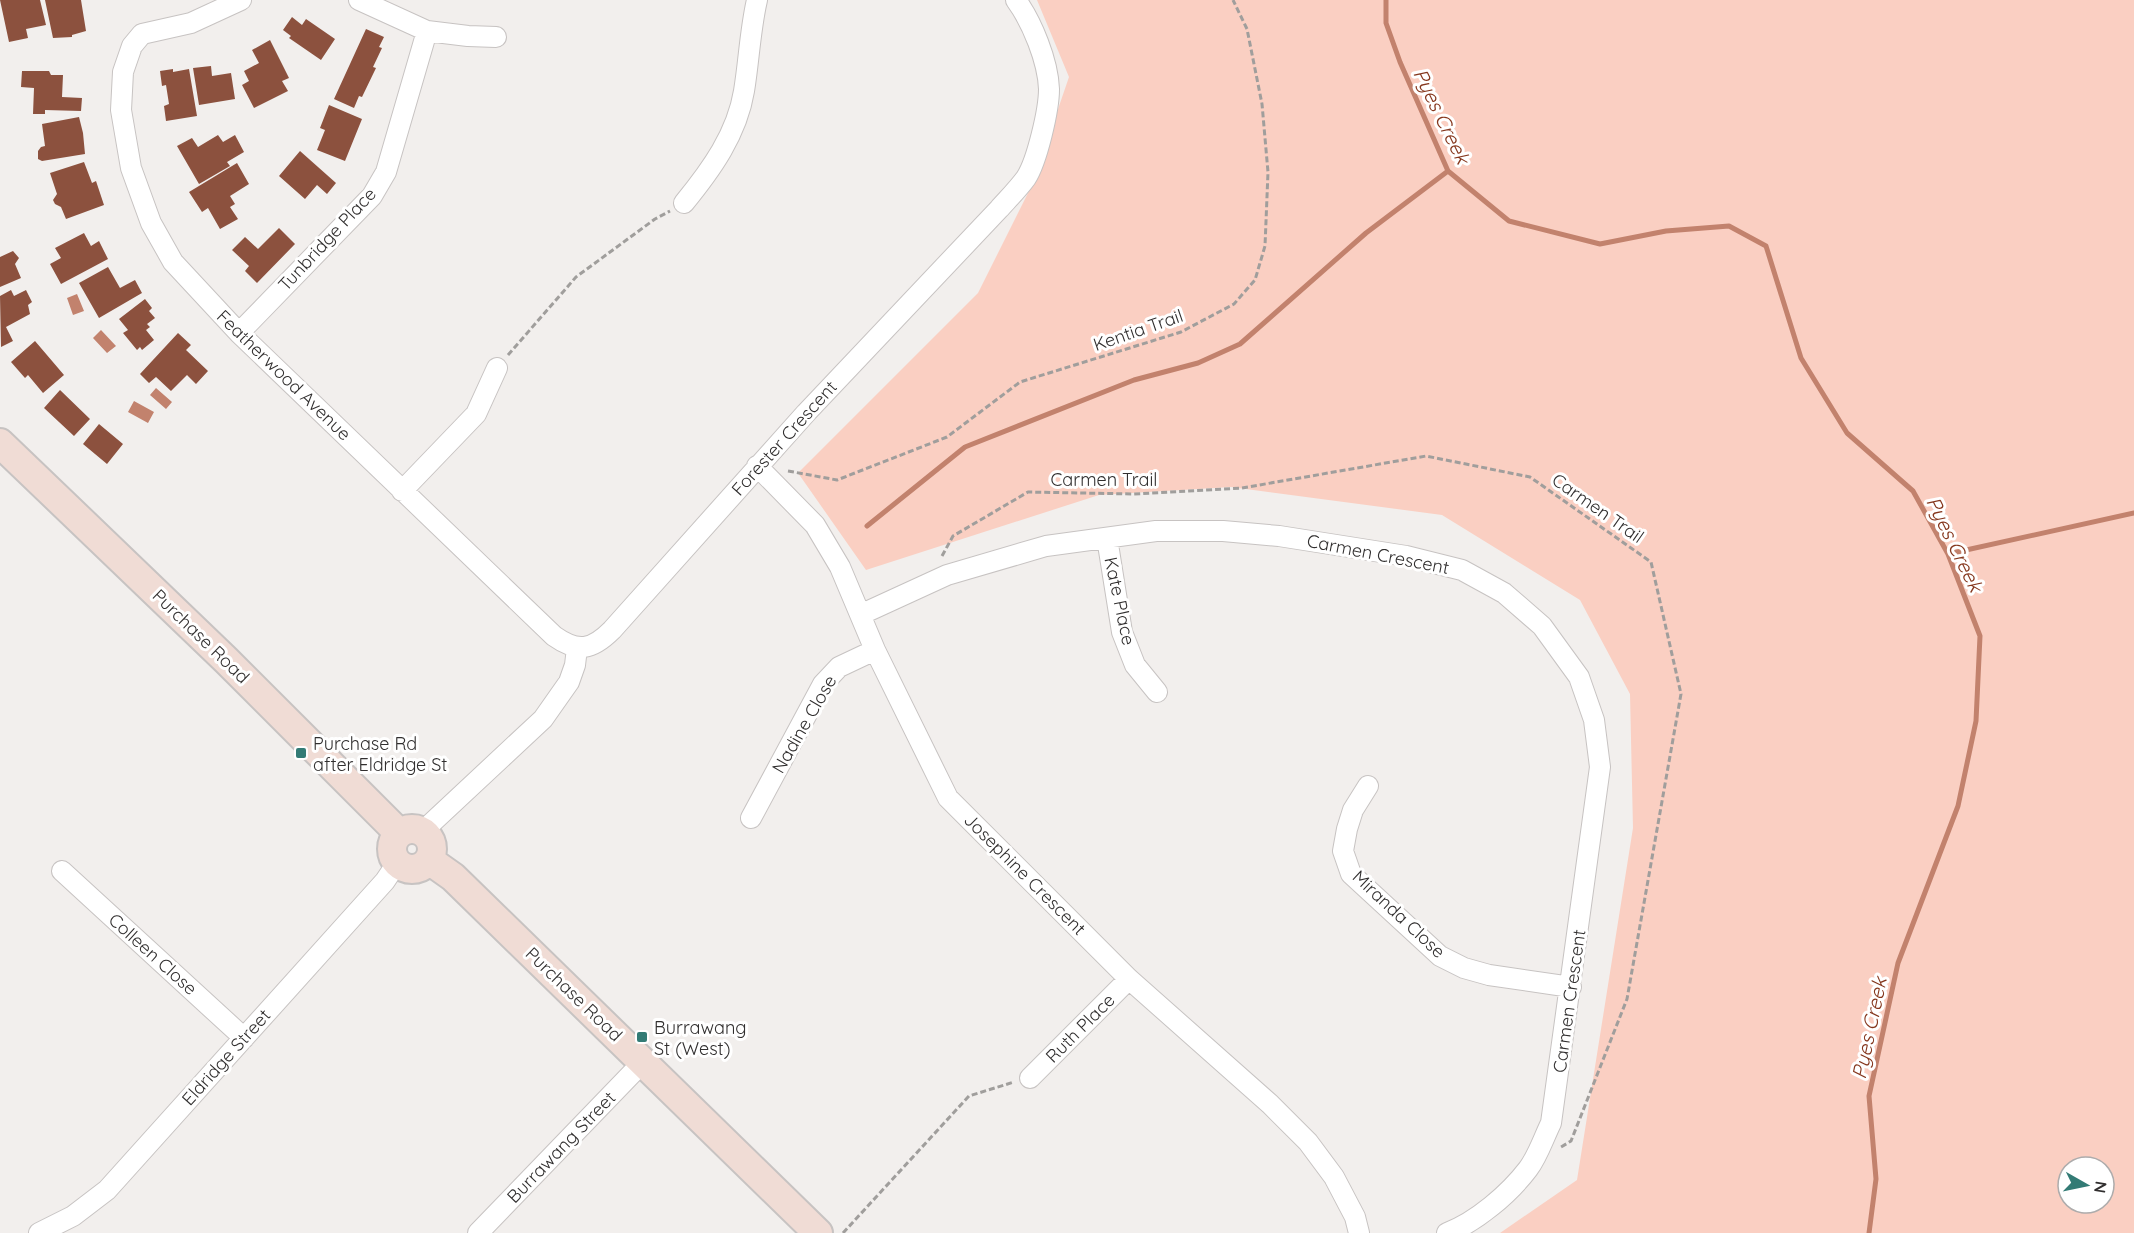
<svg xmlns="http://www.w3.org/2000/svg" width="2134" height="1233" viewBox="0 0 2134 1233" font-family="Quicksand,sans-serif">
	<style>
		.green { fill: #facfc2; fill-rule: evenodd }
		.water { fill: #c2826d }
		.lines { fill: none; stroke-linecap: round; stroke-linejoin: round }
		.stream { stroke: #c2826d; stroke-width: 5 }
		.building { fill: #8c513e }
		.minor-casing { stroke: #c7c3c2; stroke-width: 22 }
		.secondary-casing { stroke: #c7c3c2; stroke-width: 32 }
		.path { stroke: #a09e9c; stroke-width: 3; stroke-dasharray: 6 3; stroke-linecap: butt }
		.minor { stroke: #fff; stroke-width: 20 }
		.secondary { stroke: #f0dcd5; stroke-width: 28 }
		.poi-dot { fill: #337b75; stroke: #fff; stroke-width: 2 }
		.labels { text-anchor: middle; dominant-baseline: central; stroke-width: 6; stroke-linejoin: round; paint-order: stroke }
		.street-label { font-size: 18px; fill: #312f2f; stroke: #fff }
		.poi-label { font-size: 18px; fill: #312f2f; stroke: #fff; text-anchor: start }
		.water-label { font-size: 20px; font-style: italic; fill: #85361c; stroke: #fff }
	</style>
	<rect width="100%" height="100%" fill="#f2efed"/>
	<path class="green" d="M 1037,0 L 2134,0 L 2134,1233 L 1500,1233 L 1577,1180 L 1633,828 L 1630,694 L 1580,600 L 1442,515 L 1231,487 L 1099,495 L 866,570 L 798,473 L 978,293 L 1032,185 L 1069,77 ZM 2068,1167 L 2104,1167 L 2104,1203 L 2068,1203 Z"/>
	<path class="water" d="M 77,294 L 84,311 L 73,315 L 67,298 Z
		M 101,330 L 116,346 L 107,353 L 93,338 Z
		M 156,388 L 172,402 L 166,409 L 150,395 Z
		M 134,401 L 154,412 L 148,423 L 128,412 Z"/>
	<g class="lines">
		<path class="stream" d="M 1386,0 L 1386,23 L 1400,62 L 1448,171 L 1509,221 L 1600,244 L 1666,231 L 1729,226 L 1766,246 L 1801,358 L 1847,433 L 1913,491 L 1948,554 L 1980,636 L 1976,721 L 1958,806 L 1898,963 L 1869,1096 L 1876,1179 L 1869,1233
			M 867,526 L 965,447 L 1134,380 L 1198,363 L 1240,344 L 1366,233 L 1448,171
			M 1948,554 L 2134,513"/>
	</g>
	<path class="building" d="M 0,0 L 40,0 L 46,25 L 26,29 L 28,38 L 9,42 Z
		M 45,0 L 81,0 L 86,31 L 72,35 L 72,37 L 53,38 Z
		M 292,17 L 302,25 L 306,19 L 335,39 L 321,60 L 289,38 L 291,36 L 283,30 Z
		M 366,29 L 384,37 L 379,47 L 382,48 L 373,67 L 376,68 L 362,97 L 359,96 L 354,108 L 334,99 Z
		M 270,40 L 289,78 L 282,81 L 288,91 L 254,108 L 242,85 L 249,81 L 244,71 L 259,63 L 252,50 Z
		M 211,66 L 212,76 L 231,73 L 235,99 L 199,105 L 193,68 Z
		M 173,69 L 173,72 L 189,69 L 197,116 L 166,121 L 164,106 L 169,104 L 166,85 L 162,86 L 160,71 Z
		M 22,71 L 49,71 L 51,75 L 63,75 L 62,97 L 82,98 L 81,111 L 45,110 L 45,114 L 33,114 L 34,88 L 21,87 Z
		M 329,105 L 362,119 L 345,161 L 317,150 L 325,130 L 320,128 Z
		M 79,117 L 83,133 L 85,154 L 42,161 L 38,159 L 38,151 L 41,147 L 45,146 L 42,124 Z
		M 218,135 L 223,142 L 235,135 L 244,152 L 227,162 L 230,166 L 199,184 L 177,146 L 192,138 L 198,147 Z
		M 300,151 L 336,183 L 327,194 L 317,185 L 305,199 L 279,176 Z
		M 84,162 L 92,183 L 96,181 L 104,205 L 66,219 L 61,207 L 55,204 L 53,200 L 57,194 L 50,173 Z
		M 237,163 L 249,184 L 230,196 L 235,204 L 230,207 L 238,219 L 220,229 L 208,208 L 202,212 L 189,192 Z
		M 279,228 L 295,244 L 257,283 L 245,271 L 249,266 L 232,250 L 245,237 L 258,249 Z
		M 84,233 L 91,246 L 99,241 L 108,259 L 61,284 L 50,264 L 61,258 L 55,248 Z
		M 13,251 L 19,258 L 15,264 L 21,278 L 0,287 L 0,257 Z
		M 108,267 L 120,288 L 135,280 L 142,293 L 99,318 L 79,283 Z
		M 11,290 L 14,296 L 26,290 L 32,302 L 28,305 L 30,314 L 6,327 L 13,341 L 1,347 L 0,296 Z
		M 145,299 L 152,308 L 149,311 L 155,318 L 147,324 L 150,327 L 146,330 L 154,340 L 142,350 L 140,347 L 137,350 L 123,333 L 128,330 L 119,319 Z
		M 178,333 L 191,345 L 186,350 L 208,371 L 196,384 L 187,375 L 171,391 L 156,377 L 149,383 L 140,374 Z
		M 35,341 L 64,375 L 43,393 L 28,375 L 25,378 L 11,362 Z
		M 60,390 L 90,419 L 74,436 L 44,408 Z
		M 99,424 L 123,444 L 107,464 L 83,444 Z"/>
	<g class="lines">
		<g class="minor-casing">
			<path id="minor" d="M 241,0 L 191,23 L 142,34 L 132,46 L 123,72 L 121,110 L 131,168 L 151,223 L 173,262 L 239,333 L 554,636 C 578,653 592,650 612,630 L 806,413 L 999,209 C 1008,199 1018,189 1026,178 C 1037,161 1049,110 1049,89 C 1048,61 1032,22 1016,0
				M 359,0 L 427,31 L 468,36 L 496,37
				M 684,203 C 711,170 737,134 744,91 C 749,61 750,30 757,0
				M 239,333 L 372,196 L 386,172 L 427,31
				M 757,466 L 815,525 L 840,567 L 875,650 L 948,798 L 1129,979 L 1270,1104 L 1308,1142 L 1334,1177 L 1355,1217 L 1359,1233
				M 402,491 L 476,414 L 497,368
				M 1107,538 L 1122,632 L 1135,665 L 1157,692
				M 862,614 L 947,575 L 1046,546 L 1156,531 L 1223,531 L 1279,536 L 1406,556 L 1462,570 L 1504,593 L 1542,626 L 1579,677 L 1594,720 L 1600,767 L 1551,1123 C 1544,1137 1538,1156 1528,1169 C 1509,1194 1476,1222 1447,1233
				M 1368,786 L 1353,810 L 1347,829 L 1343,851 L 1351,874 L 1440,956 L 1464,968 L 1489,975 L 1571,987
				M 751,818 L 823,684 L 839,667 L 875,650
				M 423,831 L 543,719 L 569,682 L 575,665 L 577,648
				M 62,871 L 244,1038
				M 1030,1078 L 1129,979
				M 39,1233 L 73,1216 L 107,1190 L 385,881 L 397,863
				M 478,1233 L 643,1062"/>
		</g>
		<g class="secondary-casing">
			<path id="secondary" d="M 0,443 L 226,660 L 399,833
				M392 849a20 20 0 1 1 40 0a20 20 0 1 1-40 0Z
				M 429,860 L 453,877 L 818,1233"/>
		</g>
		<path class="path" d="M 508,355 L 576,277 L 655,219 L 670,211
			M 788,471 L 837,480 L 947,437 L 1020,382 L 1181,332 L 1234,304 L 1255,280 L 1265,246 L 1268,172 L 1262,104 L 1247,29 L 1233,0
			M 942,556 L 953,536 L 1028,492 L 1134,494 L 1242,488 L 1426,456 L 1530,477 L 1651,562 L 1681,694 L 1627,999 L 1571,1141 L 1561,1147
			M 843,1233 L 969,1096 L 1014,1082"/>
		<use href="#minor" class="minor"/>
		<use href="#secondary" class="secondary"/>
	</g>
	<g class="poi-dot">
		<rect x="295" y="747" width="12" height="12" rx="3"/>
		<rect x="636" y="1031" width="12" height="12" rx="3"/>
	</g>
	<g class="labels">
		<g class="street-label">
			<text transform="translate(327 239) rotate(-47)">Tunbridge Place</text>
			<text transform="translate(1138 330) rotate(-19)">Kentia Trail</text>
			<text transform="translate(284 375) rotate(44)">Featherwood Avenue</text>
			<text transform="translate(784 438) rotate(-48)">Forester Crescent</text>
			<text x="1104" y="479">Carmen Trail</text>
			<text transform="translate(1598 508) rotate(35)">Carmen Trail</text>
			<text transform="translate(1378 554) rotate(11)">Carmen Crescent</text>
			<text transform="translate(1120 601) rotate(78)">Kate Place</text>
			<text transform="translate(201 636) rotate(44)">Purchase Road</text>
			<text transform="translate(804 724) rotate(-60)">Nadine Close</text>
			<text transform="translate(1025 874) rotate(45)">Josephine Crescent</text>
			<text transform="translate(1399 914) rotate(43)">Miranda Close</text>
			<text transform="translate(153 954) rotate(42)">Colleen Close</text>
			<text transform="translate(574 994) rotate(44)">Purchase Road</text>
			<text transform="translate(1569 1001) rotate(-82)">Carmen Crescent</text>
			<text transform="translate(1080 1028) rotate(-45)">Ruth Place</text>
			<text transform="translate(226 1057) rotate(-48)">Eldridge Street</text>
			<text transform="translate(561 1147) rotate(-46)">Burrawang Street</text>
		</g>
		<g class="poi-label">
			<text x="313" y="743">Purchase Rd<tspan x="313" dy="21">after Eldridge St</tspan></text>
			<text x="654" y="1027">Burrawang<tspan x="654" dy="21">St (West)</tspan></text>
		</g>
		<g class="water-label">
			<text transform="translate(1442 116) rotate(64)">Pyes Creek</text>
			<text transform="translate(1955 544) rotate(64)">Pyes Creek</text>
			<text transform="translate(1869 1028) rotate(-78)">Pyes Creek</text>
		</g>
	</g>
	<g transform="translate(2086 1185) rotate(99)"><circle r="28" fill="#ffffff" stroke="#adacac" stroke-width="1.5"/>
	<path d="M0-4.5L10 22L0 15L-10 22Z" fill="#337b75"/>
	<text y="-9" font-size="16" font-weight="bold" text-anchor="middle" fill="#312f2f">N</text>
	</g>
</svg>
